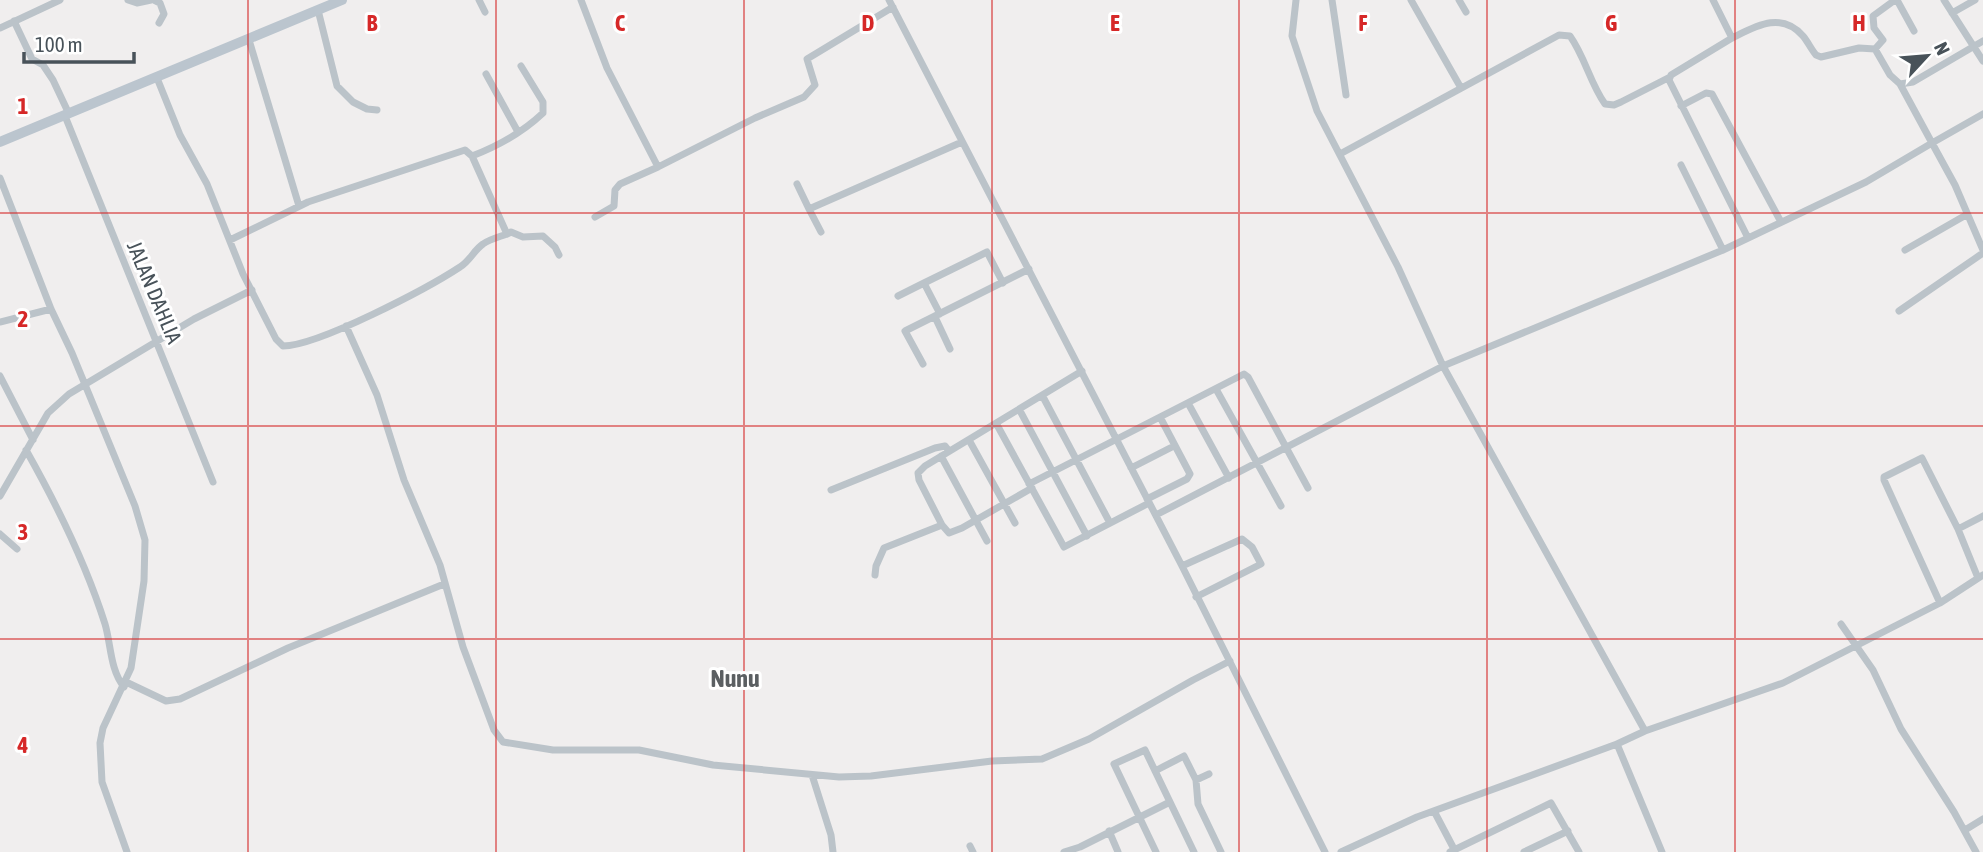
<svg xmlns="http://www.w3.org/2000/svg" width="1983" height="852" viewBox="0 0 1983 852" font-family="'Asap Condensed',sans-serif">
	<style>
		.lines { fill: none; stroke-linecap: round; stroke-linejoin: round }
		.minor { stroke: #bbc3c9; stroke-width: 7 }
		.secondary { stroke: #bbc5ce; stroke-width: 10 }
		.grid { fill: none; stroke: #d62828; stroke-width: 2; stroke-opacity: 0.55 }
		.labels { text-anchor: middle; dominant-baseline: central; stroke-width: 6; stroke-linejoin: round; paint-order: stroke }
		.street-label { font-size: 21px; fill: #485259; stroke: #fff }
		.quarter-label { font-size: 24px; font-weight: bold; fill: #5b5f62; stroke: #fff }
		.grid-label { font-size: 23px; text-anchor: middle; font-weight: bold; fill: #d62828; stroke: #fff; stroke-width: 6; stroke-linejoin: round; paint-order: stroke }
	</style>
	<rect width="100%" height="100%" fill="#f0eeee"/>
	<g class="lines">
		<path class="minor" d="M 128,0 L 137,3 L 151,0
			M 154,0 L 160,3 L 164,14 L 159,23
			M 479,0 L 485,12
			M 581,0 L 607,68 L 658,167 L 755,118 L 804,97 L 815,85 L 807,59 L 893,7
			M 889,0 L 1182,566 L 1325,852
			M 1296,0 L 1292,36 L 1317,111 L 1398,267 L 1443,366 L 1723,250 L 1866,182 L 1932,143 L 1900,84 L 1890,75 L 1875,49 L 1859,48 L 1821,57 L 1816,55 C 1811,49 1808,42 1803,36 C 1781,11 1756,26 1732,38 L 1713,0
			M 1332,0 L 1346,95
			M 1411,0 L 1461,88
			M 1459,0 L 1466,12
			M 1897,0 L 1914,31
			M 1944,0 L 1983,61
			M 318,10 L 337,86 L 353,102 L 367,109 L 377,110
			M 1952,13 L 1975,0
			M 14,21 L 32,59 L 43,65 L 53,80 L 69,114
			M 0,28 L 60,0
			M 1732,38 L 1671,75 L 1669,80 L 1748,238
			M 249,40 L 299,206
			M 1875,49 L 1883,40 L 1874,28 L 1873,16 L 1895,0
			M 486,74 L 518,132
			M 157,78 L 180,135 L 207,184 L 243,274 L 276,339 L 283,346 C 318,346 428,288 460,267 C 470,261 474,250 483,244 C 490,239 499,237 507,234 L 472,156 L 465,150 L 308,202 L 230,240
			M 1900,84 L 1913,82 L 1983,41
			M 1681,106 L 1706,93 L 1712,94 L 1781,222
			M 1983,114 L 1932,143 L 1955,185 L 1983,250
			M 65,116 L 213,482
			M 1340,154 L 1559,35 L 1570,36 C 1585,57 1590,83 1605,104 L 1614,105 L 1621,102 L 1670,77
			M 472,156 C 498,146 523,132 543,113 L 543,102 L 521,66
			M 1681,165 L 1723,250
			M 0,178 L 51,309 L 72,353 L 135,506 L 145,540 L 144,581 L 131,668 L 103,728 L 100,743 L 102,782 L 127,852
			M 797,184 L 809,209 L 962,142
			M 809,209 L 821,232
			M 595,217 L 614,206 L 615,190 L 620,184 L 658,167
			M 507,234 L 511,232 L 523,237 L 543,236 L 555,247 L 559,255
			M 1905,250 L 1966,215
			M 898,296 L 924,283
			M 1899,311 L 1983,253
			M 940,314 L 924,283 L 987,252 L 1003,283
			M 935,317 L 950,349
			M 0,322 L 51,309
			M 346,326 L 377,395 L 404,480 L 440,565 L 463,647 L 494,730 L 503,742 L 553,750 L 639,750 L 713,765 L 839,777 L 871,776 L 992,761 L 1042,759 L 1089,739 L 1193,680 L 1230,661
			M 923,364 L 905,331 L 1029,269
			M 0,376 L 33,440
			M 1216,389 L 1281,506
			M 1042,395 L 1110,523
			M 1188,403 L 1229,478
			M 1019,409 L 1087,536
			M 996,423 L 1064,547 L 1149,503
			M 969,440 L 1015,523
			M 26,450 C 57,505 86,564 105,624 C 111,644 110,670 124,687
			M 941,456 L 987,541
			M 1131,468 L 1174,446
			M 1029,484 L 1244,374 L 1248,377 L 1308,488
			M 1032,488 L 962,528 L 949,533 L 942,525 L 919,480 L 918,473 L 925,466 L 1082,371
			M 831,490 L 935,448 L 945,446 L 949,451
			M 0,496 L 48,413 L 69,394 L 194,319 L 252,290
			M 1147,499 L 1187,479 L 1190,474 L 1160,417
			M 1156,515 L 1443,366 L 1645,731 L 1617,744
			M 1958,529 L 1983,516
			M 0,534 L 17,549
			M 1182,566 L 1242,539 L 1252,547 L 1261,564 L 1196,597
			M 875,575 L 876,566 L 884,548 L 942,525
			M 1940,603 L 1884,480 L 1884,477 L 1922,458 L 1958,529 L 1978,578
			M 1841,624 L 1873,670 L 1901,729 L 1954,812 L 1976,852
			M 126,682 L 166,701 L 180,699 L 288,648 L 444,584
			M 1645,731 L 1783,683 L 1940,603 L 1983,575
			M 1155,771 L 1184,756 L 1196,780 L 1198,804 L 1221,852
			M 812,775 L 831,835 L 833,852
			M 1196,780 L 1209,774
			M 1434,811 L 1454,849
			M 1965,830 L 1983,819
			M 1109,831 L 1118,852
			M 970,846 L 973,852
			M 1064,852 L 1080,847 L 1170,802
			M 1156,852 L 1114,764 L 1145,750 L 1194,852
			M 1341,852 L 1417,817 L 1617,744 L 1662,852
			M 1450,852 L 1551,803 L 1579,852
			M 1524,852 L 1568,831"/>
		<path class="secondary" d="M 0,142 L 342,0"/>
	</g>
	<path class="grid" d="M 248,0 L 248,852M 496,0 L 496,852M 744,0 L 744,852M 992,0 L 992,852M 1239,0 L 1239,852M 1487,0 L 1487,852M 1735,0 L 1735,852M 0,213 L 1983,213M 0,426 L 1983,426M 0,639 L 1983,639"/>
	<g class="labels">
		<g class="street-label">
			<text transform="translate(155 292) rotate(67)">JALAN DAHLIA</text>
		</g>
		<g class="quarter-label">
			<text x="735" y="678">Nunu</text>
		</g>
	</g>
	<g class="grid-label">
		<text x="372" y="31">B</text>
		<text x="620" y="31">C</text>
		<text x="868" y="31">D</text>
		<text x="1115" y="31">E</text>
		<text x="1363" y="31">F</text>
		<text x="1611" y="31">G</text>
		<text x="1859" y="31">H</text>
		<text x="23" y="114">1</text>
		<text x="23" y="327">2</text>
		<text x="23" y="540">3</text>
		<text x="23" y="753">4</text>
	</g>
	<g transform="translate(1927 56) rotate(64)" stroke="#ffffff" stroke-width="5" paint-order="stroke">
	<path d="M0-5L12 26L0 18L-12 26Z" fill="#485259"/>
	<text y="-10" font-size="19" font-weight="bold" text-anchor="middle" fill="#485259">N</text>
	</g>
	<path d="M24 52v10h110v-10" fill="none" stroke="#485259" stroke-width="3.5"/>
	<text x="35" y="52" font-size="21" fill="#485259" stroke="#ffffff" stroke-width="5" paint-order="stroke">100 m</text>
</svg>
